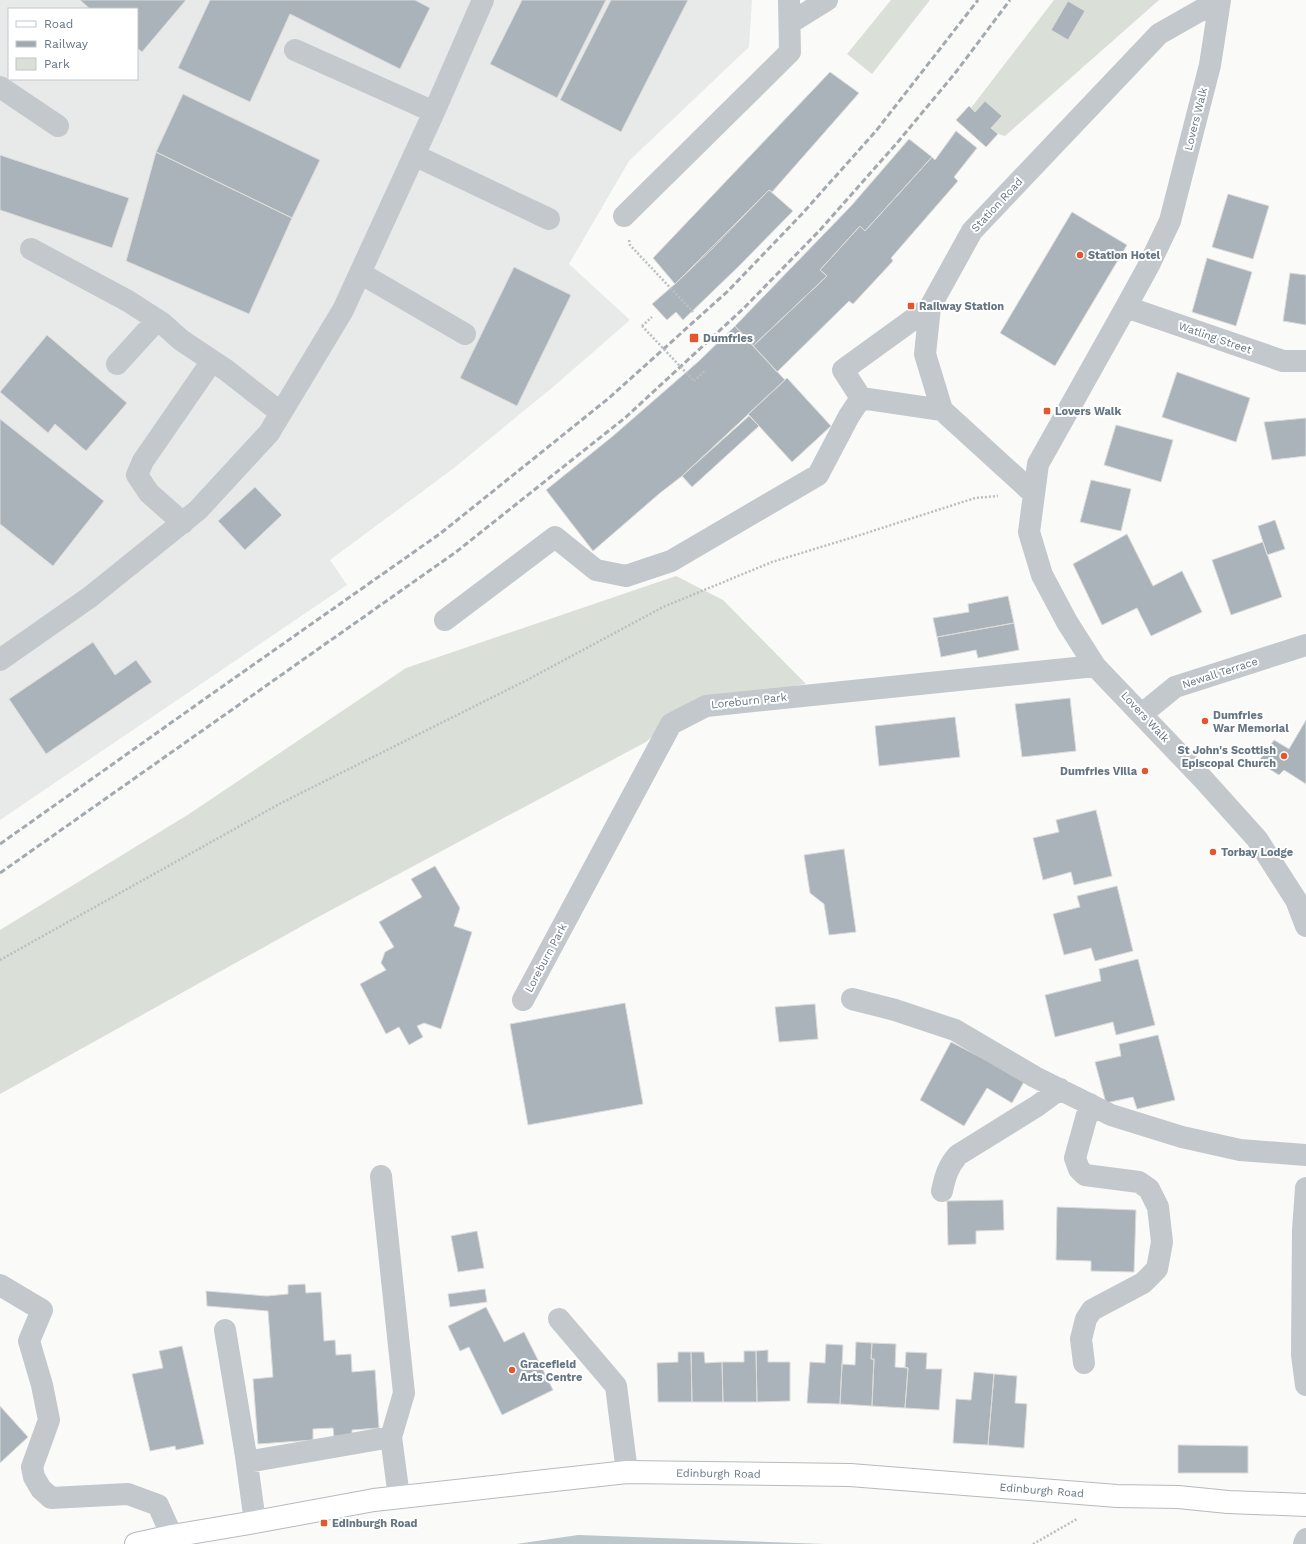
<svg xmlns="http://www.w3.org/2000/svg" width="1306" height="1544" viewBox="0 0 1306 1544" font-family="'Work Sans',sans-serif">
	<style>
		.built { fill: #e8e9e9; fill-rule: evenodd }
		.green { fill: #dadfd7 }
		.water { fill: #bbc7cb }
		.building { fill: #aab3b9; stroke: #dcdcda }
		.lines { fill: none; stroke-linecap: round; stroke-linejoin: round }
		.major-casing { stroke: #b5babe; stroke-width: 24 }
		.path { stroke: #bbbfc2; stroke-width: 2.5; stroke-dasharray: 2 2; stroke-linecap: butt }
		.minor { stroke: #c3c8cc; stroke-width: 22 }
		.major { stroke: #fff; stroke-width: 22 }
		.rail { stroke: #a2aab0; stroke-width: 3; stroke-dasharray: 6 3; stroke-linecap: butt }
		.path-bridge { stroke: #bbbfc2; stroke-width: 2.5; stroke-dasharray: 2 2; stroke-linecap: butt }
		.poi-dot { fill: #e4572e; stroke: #fff; stroke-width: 1.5 }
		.labels { text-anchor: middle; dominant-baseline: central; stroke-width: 4; stroke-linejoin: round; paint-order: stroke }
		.street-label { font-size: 11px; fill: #657683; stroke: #fff }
		.poi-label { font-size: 11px; font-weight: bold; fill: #657683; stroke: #fff; text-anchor: start }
	</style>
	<rect width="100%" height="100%" fill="#fafaf8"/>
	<path class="built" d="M 0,0 L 752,0 L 749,47 L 629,161 L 569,264 L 630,320 L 553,387 L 454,468 L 330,560 L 347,585 L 0,820 ZM 9,9 L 137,9 L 137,79 L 9,79 Z"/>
	<path class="green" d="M 891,0 L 930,0 L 872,74 L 847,54 Z
		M 1054,0 L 1159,0 L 1005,136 C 986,131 989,118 985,101 L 975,112 L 971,108 Z
		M 676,576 L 723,600 L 806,684 L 686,705 L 646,742 L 320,916 L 0,1094 L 0,930 L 189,814 L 406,668 Z"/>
	<path class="water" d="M 578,1535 L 825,1544 L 516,1544 Z"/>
	<path class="building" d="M 80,0 L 186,0 L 142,52 L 137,48 L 137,9 L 90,9 Z
		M 210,0 L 415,0 L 430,8 L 400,69 L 290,14 L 250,102 L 178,68 Z
		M 522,0 L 606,0 L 557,98 L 490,64 Z
		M 611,0 L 688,0 L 621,132 L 560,100 Z
		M 1068,1 L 1085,11 L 1068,40 L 1051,30 Z
		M 830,72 L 859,93 L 772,192 L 769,190 L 711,250 L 675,284 L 653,258 Z
		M 183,94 L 320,160 L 292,218 L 156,152 Z
		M 985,101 L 1002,116 L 991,128 L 998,134 L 986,147 L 956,120 L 969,106 L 975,112 Z
		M 956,131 L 977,148 L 954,177 L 958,181 L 891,258 L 893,261 L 853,304 L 849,301 L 777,372 L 753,346 L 827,276 L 820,270 L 860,226 L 865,231 L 932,157 L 935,160 Z
		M 909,139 L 932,157 L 865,231 L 860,226 L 820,270 L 827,276 L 753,346 L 735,326 L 852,205 Z
		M 156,152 L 292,218 L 249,314 L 126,261 Z
		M 0,155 L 129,198 L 112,248 L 0,210 Z
		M 769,190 L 793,211 L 739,266 L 683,320 L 676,312 L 667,320 L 652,304 L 675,284 Z
		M 1228,194 L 1269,206 L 1253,259 L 1212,247 Z
		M 1072,212 L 1127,245 L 1055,366 L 1000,333 Z
		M 1207,258 L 1252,272 L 1236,326 L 1192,312 Z
		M 514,267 L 571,295 L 517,406 L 460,378 Z
		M 1290,273 L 1306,275 L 1306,325 L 1283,321 Z
		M 735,326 L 785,380 L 682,476 L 660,493 L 593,551 L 546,490 L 613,436 L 699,361 Z
		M 47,335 L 127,403 L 86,451 L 55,424 L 48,433 L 0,392 Z
		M 1177,372 L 1250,398 L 1236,442 L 1162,417 Z
		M 787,378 L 831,426 L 792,462 L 748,414 Z
		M 749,416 L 759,426 L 692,487 L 682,476 Z
		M 1306,418 L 1306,456 L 1272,460 L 1264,422 Z
		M 0,419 L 104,501 L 53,566 L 0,524 Z
		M 1116,425 L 1173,440 L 1161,482 L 1104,465 Z
		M 1091,480 L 1131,489 L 1121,531 L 1080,522 Z
		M 255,487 L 282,515 L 245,550 L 218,521 Z
		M 1275,520 L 1285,549 L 1267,555 L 1258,526 Z
		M 1127,534 L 1153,586 L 1182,571 L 1202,612 L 1151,636 L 1137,608 L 1102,625 L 1073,564 Z
		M 1263,542 L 1282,597 L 1231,615 L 1212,560 Z
		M 1008,596 L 1014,623 L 937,637 L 933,618 L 969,612 L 968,604 Z
		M 1014,623 L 1019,650 L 978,658 L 976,650 L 941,657 L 937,637 Z
		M 93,642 L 115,675 L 136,660 L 152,682 L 46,754 L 9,699 Z
		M 1070,698 L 1076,751 L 1022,757 L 1015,704 Z
		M 955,717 L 960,757 L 879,766 L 875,726 Z
		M 1306,720 L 1306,784 L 1284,770 L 1279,775 L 1258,762 L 1274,740 L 1289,749 Z
		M 1096,810 L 1112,876 L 1074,885 L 1071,872 L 1043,880 L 1033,838 L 1059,832 L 1056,820 Z
		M 844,849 L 856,932 L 829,935 L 824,904 L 810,893 L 804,855 Z
		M 435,866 L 460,908 L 454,926 L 472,932 L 441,1029 L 424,1023 L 417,1026 L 423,1037 L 409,1045 L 399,1027 L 386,1034 L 360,984 L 386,970 L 381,963 L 385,952 L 394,947 L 379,922 L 422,897 L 411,879 Z
		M 1117,886 L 1133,951 L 1095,961 L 1091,948 L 1064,955 L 1053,914 L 1080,907 L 1077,896 Z
		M 1138,959 L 1155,1025 L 1116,1035 L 1113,1022 L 1055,1037 L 1045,995 L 1101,981 L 1099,969 Z
		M 625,1003 L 643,1104 L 528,1125 L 510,1024 Z
		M 815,1004 L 818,1039 L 779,1042 L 775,1007 Z
		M 1158,1035 L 1175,1100 L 1137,1109 L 1133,1097 L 1106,1103 L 1095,1062 L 1121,1056 L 1119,1044 Z
		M 951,1042 L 1025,1080 L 1012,1103 L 987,1088 L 964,1126 L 920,1100 Z
		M 1003,1200 L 1004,1230 L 976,1231 L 976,1244 L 948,1245 L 947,1201 Z
		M 1057,1207 L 1136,1210 L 1134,1272 L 1091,1271 L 1091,1261 L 1056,1260 Z
		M 477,1231 L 484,1268 L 458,1272 L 451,1236 Z
		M 305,1284 L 306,1293 L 321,1292 L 324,1341 L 335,1340 L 336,1355 L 351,1354 L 352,1372 L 375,1370 L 379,1428 L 352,1430 L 352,1437 L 334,1438 L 333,1428 L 313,1429 L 313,1440 L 258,1444 L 253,1379 L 273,1377 L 268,1311 L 207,1306 L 206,1291 L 267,1296 L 288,1294 L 288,1285 Z
		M 485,1289 L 487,1302 L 450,1307 L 448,1294 Z
		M 486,1307 L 504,1342 L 524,1332 L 553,1390 L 502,1415 L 469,1347 L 460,1351 L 448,1326 Z
		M 856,1342 L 872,1343 L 871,1359 L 874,1359 L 872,1406 L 840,1404 L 842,1364 L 855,1365 Z
		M 872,1343 L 896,1344 L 895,1367 L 908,1368 L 905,1408 L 872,1406 L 874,1359 L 871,1359 Z
		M 826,1344 L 843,1345 L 840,1404 L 807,1403 L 810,1362 L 825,1363 Z
		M 182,1346 L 204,1444 L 176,1450 L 175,1446 L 150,1451 L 132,1374 L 163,1368 L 159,1351 Z
		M 768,1350 L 768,1362 L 790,1362 L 790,1401 L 757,1402 L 756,1351 Z
		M 744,1351 L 756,1351 L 757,1402 L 723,1402 L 722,1362 L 744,1362 Z
		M 678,1352 L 691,1352 L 692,1402 L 658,1402 L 657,1363 L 678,1362 Z
		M 691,1352 L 704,1352 L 705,1363 L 722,1362 L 723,1402 L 692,1402 Z
		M 906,1352 L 927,1353 L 926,1369 L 942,1369 L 939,1410 L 905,1408 L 908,1368 L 905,1367 Z
		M 974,1372 L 994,1374 L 988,1445 L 953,1443 L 956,1399 L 971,1400 Z
		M 994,1374 L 1017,1376 L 1015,1403 L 1027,1404 L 1024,1448 L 988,1445 Z
		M 0,1406 L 28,1437 L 0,1463 Z
		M 1178,1445 L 1248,1446 L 1248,1473 L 1178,1473 Z"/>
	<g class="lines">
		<g class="major-casing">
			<g id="major">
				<path id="s1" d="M 136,1544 L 172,1536 L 255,1522 L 374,1500 L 627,1472 L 850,1475 L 1117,1496 L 1178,1497 L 1228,1502 L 1306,1505"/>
			</g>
		</g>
		<path class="path" d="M 629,240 L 630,245 L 693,312
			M 642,326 L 652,317
			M 694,381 L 706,370
			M 0,960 L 281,803 L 527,680 L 663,607 L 772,562 L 857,536 L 975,498 L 998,496
			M 1033,1544 L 1077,1519"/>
		<path class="minor" d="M 1220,0 L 1210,65 L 1170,221 L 1149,265 L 1126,307 L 1038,464 L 1029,532 L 1042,575 L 1067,622 L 1095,666 L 1203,779 L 1257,839 L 1296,900 L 1306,926
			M 790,23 L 827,0
			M 295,50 L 434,112
			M 0,87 L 58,126
			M 414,155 L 549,219
			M 624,216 L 790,52 L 789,0
			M 31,249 L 128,301 L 162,323 L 181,340 L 226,370 L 281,413
			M 360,273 L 465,334
			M 930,307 L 843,370 L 861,398 L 942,410
			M 1126,307 L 1283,361 L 1306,361
			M 117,364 L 157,320
			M 1033,493 L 942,410 L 925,354 L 930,307 L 972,231 L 1159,34 L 1219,0
			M 183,523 L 149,493 L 137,475 L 143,461 L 212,361
			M 445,620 L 555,537 L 596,570 L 626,576 L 671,561 L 818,475 L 849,416 L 861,398
			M 0,660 L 90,597 L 198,510 L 269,433 L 343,310 L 434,112 L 483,0
			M 1142,714 L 1175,687 L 1306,645
			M 852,999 L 895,1010 L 955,1030 L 1035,1077 L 1111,1115 L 1182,1137 L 1240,1150 L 1306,1155
			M 523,1000 L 671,724 L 706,706 L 1095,666
			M 381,1176 L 404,1393 L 391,1437
			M 1306,1188 L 1303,1230 L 1302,1355 L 1306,1385
			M 942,1191 C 945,1177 948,1166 958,1155 L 1037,1106 L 1060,1089
			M 0,1285 L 42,1310 L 29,1341 L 42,1385 L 49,1420 L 32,1467 L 34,1477 L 41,1489 L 51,1498 L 128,1494 L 158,1505 L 172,1536
			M 559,1319 L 616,1386 L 627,1472
			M 225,1330 L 246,1456 L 255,1522
			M 1084,1363 L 1081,1339 L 1086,1319 L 1092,1310 L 1143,1283 L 1157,1269 L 1162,1242 L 1158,1207 L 1149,1189 L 1139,1182 L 1085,1175 L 1079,1169 L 1075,1158 L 1090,1104
			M 247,1462 L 391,1437 L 399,1497
			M 1304,1544 L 1306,1539"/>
		<use href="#major" class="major"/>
		<path class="rail" d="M 0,844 L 206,698 L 441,533 L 609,398 L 728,291 L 801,215 L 876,131 L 978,0
			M 0,873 L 456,552 L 626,417 L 744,308 L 820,230 L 897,143 L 956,72 L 1010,0"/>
		<path class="path-bridge" d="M 642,326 L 694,381"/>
	</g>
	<g class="poi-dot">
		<circle cx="1080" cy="255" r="4"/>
		<rect x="907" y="302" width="8" height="8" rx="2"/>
		<rect x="689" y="333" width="10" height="10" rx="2"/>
		<rect x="1043" y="407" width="8" height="8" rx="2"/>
		<circle cx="1205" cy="721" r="4"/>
		<circle cx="1284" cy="756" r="4"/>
		<circle cx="1145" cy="771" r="4"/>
		<circle cx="1213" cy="852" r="4"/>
		<circle cx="512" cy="1370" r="4"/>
		<rect x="320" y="1519" width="8" height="8" rx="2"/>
	</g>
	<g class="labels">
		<g class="street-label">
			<text transform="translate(1196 119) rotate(-76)">Lovers Walk</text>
			<text transform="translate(997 205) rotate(-47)">Station Road</text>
			<text transform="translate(1215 338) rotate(19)">Watling Street</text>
			<text transform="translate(1220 673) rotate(-18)">Newall Terrace</text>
			<text transform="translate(749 701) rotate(-6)">Loreburn Park</text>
			<text transform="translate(1145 717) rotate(47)">Lovers Walk</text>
			<text transform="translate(546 958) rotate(-62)">Loreburn Park</text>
			<text stroke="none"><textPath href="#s1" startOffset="588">Edinburgh Road</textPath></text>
			<text stroke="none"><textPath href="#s1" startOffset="912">Edinburgh Road</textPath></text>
		</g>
		<g class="poi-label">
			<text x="1088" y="255">Station Hotel</text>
			<text x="919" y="306">Railway Station</text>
			<text x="703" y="338">Dumfries</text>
			<text x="1055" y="411">Lovers Walk</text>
			<text x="1213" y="715">Dumfries<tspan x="1213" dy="13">War Memorial</tspan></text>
			<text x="1276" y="750" text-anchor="end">St John's Scottish<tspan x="1276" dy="13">Episcopal Church</tspan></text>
			<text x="1137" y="771" text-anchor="end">Dumfries Villa</text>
			<text x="1221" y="852">Torbay Lodge</text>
			<text x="520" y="1364">Gracefield<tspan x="520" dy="13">Arts Centre</tspan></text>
			<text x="332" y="1523">Edinburgh Road</text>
		</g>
	</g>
	<rect x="8" y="8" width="130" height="72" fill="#ffffff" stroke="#c1c8cd"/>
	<rect x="16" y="21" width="20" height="6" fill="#ffffff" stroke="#c1c8cd"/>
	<text x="44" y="28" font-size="12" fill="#657683">Road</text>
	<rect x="16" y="41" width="20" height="6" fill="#a2aab0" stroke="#c1c8cd"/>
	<text x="44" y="48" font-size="12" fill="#657683">Railway</text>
	<rect x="16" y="58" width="20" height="12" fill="#dadfd7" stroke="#c1c8cd"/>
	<text x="44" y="68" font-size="12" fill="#657683">Park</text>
</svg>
